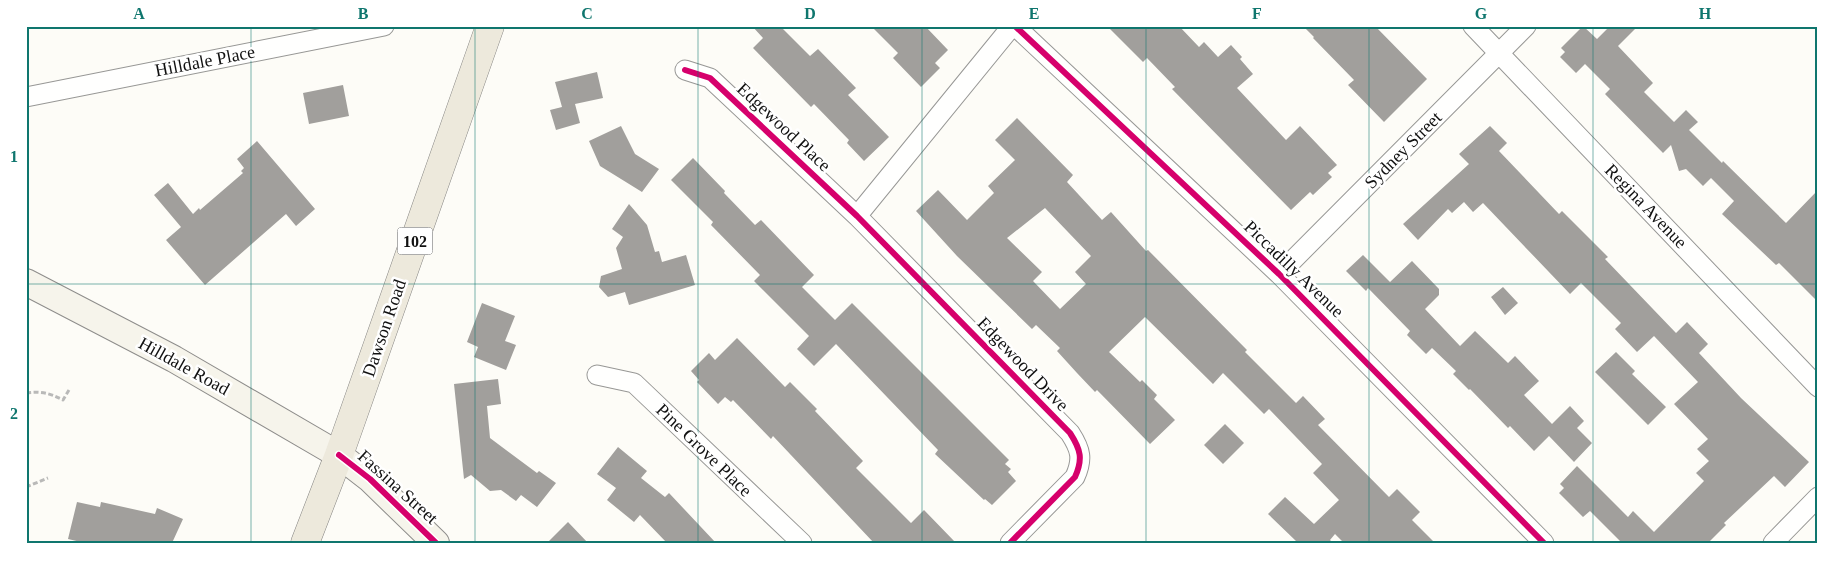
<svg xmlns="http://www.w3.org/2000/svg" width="1844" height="569" viewBox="0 0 1844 569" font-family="'Times New Roman',serif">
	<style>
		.building { fill: #a19f9c; fill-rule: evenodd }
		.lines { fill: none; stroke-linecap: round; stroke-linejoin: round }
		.street-casing { stroke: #979795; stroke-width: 21 }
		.secondary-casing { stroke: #8e8d8b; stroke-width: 28 }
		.primary-casing { stroke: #858482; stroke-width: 29 }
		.path { stroke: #b9b9b8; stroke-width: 3; stroke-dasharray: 5 2.5; stroke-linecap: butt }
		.street { stroke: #fffffe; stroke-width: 19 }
		.secondary { stroke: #f6f4eb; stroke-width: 26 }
		.primary { stroke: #ede9dc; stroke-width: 28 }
		.cycleway-casing { stroke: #fff; stroke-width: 9 }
		.cycleway { stroke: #d6006c; stroke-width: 6 }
		.grid { fill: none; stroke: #0f766e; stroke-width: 1; stroke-opacity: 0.55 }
		.labels { text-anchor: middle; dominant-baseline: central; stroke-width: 5; stroke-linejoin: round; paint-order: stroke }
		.shield { fill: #fff; stroke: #585858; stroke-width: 1 }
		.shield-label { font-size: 16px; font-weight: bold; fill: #111 }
		.street-label { font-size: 18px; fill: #111; stroke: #fff }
		.neatline { fill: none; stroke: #0f766e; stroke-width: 2 }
		.grid-label { font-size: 16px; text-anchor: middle; font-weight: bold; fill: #0f766e }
	</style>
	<rect width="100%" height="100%" fill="#fdfcf7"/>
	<path class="building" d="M 752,26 L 780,26 L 810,56 L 818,49 L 856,88 L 848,95 L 889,137 L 864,161 L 847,143 L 849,140 L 814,104 L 811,107 L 753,48 L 763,38 Z
		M 871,26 L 925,26 L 948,50 L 935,63 L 940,68 L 921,87 L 893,58 L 898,53 Z
		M 1107,26 L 1179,26 L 1199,47 L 1204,42 L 1218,57 L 1231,45 L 1242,57 L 1240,59 L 1253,74 L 1237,88 L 1286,140 L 1300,126 L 1337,165 L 1328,173 L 1332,177 L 1313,195 L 1310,192 L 1291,210 L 1172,89 L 1175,87 L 1147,58 L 1143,62 Z
		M 1303,26 L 1375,26 L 1427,79 L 1384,122 L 1348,85 L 1354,80 L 1313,38 L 1314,37 Z
		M 1583,26 L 1597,39 L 1610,26 L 1638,26 L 1618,46 L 1653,83 L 1644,92 L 1674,122 L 1686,110 L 1698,122 L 1689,130 L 1722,163 L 1723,161 L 1786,223 L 1818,190 L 1818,302 L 1779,263 L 1776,265 L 1722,214 L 1734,201 L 1711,178 L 1703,186 L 1686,169 L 1679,171 L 1671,145 L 1663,153 L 1605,94 L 1610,89 L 1585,64 L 1576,73 L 1560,57 L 1565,52 L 1561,48 Z
		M 597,72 L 603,98 L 575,104 L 580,123 L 556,130 L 550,110 L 562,107 L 555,82 Z
		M 343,85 L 349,116 L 309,124 L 303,93 Z
		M 1017,118 L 1073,175 L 1067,182 L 1102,220 L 1111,212 L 1146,251 L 1148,250 L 1247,350 L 1245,352 L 1296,403 L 1303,396 L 1325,419 L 1318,425 L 1389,497 L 1397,489 L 1420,512 L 1412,520 L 1435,543 L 1344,543 L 1335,534 L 1330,540 L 1333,543 L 1295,543 L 1296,541 L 1268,514 L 1285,497 L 1314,524 L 1339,500 L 1313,473 L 1322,464 L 1269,409 L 1264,414 L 1223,373 L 1213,384 L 1145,317 L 1109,352 L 1140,382 L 1142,380 L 1157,395 L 1154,399 L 1175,420 L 1150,444 L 1097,390 L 1095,392 L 1077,373 L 1057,351 L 1060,348 L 1036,325 L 1032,329 L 957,256 L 916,211 L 938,190 L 967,220 L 994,193 L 988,186 L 1015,160 L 995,140 ZM 1045,208 L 1091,256 L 1075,272 L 1086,284 L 1060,309 L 1033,281 L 1042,272 L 1007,238 Z
		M 621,126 L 635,154 L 659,169 L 642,192 L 600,166 L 589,141 Z
		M 1490,126 L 1507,143 L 1499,151 L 1559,214 L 1562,211 L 1608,257 L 1605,259 L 1676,333 L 1687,322 L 1708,344 L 1699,353 L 1741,398 L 1809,462 L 1785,487 L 1774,476 L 1724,523 L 1726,525 L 1708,543 L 1622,543 L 1590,511 L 1583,517 L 1559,493 L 1564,488 L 1560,484 L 1577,466 L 1628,517 L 1633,511 L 1654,532 L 1704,481 L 1696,473 L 1709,461 L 1697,449 L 1708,439 L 1674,404 L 1698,382 L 1654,336 L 1637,352 L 1615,329 L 1621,323 L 1581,283 L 1570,294 L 1483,203 L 1473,212 L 1464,202 L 1452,213 L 1448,209 L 1418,240 L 1403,224 L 1469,164 L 1459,154 Z
		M 257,141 L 315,209 L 296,226 L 286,214 L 205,285 L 166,240 L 181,227 L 154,195 L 168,183 L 193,214 L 199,208 L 200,210 L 243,173 L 241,171 L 244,168 L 237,159 Z
		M 693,158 L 725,191 L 724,193 L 755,225 L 761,220 L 814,275 L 802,287 L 835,320 L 852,303 L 1009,460 L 1005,464 L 1011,469 L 1008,472 L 1016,481 L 992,505 L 985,499 L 984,500 L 935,454 L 938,450 L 836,344 L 814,366 L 797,349 L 809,336 L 754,281 L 760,275 L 711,225 L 713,222 L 671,180 Z
		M 629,204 L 647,225 L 655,252 L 659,251 L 662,262 L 686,255 L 695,285 L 629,305 L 625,292 L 608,297 L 599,287 L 601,276 L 622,269 L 616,248 L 623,237 L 612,229 Z
		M 1363,255 L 1390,282 L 1412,261 L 1439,289 L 1439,295 L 1425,309 L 1460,346 L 1475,331 L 1508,363 L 1515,356 L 1539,381 L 1524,395 L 1552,424 L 1570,406 L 1584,421 L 1577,428 L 1592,443 L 1574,462 L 1549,436 L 1534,451 L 1510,426 L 1508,428 L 1470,389 L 1469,390 L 1453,374 L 1456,371 L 1432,348 L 1426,354 L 1407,335 L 1410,331 L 1368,288 L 1366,291 L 1346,271 Z
		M 1503,287 L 1518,303 L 1505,315 L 1491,297 Z
		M 482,303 L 515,316 L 505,341 L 516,345 L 506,370 L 474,357 L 478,347 L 467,342 Z
		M 737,338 L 785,387 L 790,382 L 817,409 L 815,411 L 863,461 L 856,468 L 911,523 L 924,510 L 956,543 L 874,543 L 773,436 L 771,439 L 733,400 L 731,402 L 725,397 L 718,404 L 697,382 L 699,380 L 691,371 L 709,353 L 715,360 Z
		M 1616,352 L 1635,371 L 1632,374 L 1666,407 L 1648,425 L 1595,372 Z
		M 498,379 L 501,404 L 487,406 L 490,438 L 537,473 L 539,471 L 556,483 L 537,507 L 521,495 L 516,501 L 501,490 L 490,491 L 471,475 L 464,479 L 454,384 Z
		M 1225,424 L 1244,443 L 1223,464 L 1204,445 Z
		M 618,447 L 647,471 L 641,478 L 665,497 L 669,493 L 716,543 L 667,543 L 640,515 L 634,522 L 607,500 L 616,488 L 597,474 Z
		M 77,502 L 100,507 L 101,502 L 155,514 L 157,508 L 183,519 L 172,543 L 85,543 L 68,539 Z
		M 568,522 L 588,543 L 547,543 Z"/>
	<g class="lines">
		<g class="street-casing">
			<path id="street" d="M 1015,26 L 1279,274 L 1544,543
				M 1473,26 L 1818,387
				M 685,70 L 710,78 L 857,216 L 1070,433 C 1081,450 1083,459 1075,477 L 1010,543
				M 26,97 L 384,26
				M 857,216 L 1012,26
				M 1279,274 L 1526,26
				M 597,375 L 634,383 L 802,543
				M 1773,543 L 1818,497"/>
		</g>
		<g class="secondary-casing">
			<path id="secondary" d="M 26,282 L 174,359 L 339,455 L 370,479 L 436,543"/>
		</g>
		<g class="primary-casing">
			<path id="primary" d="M 305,543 L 339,455 L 490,26"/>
		</g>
		<path class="path" d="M 26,393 C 40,391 50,393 63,400 L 69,390
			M 26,487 L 48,478"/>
		<use href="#street" class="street"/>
		<use href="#secondary" class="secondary"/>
		<use href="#primary" class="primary"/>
		<g class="cycleway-casing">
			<path id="cycleway" d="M 1015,26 L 1279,274 L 1544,543
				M 685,70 L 710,78 L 857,216 L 1070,433 C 1081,450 1083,459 1075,477 L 1010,543
				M 339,455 L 370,479 L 436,543"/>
		</g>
		<use href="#cycleway" class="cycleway"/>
	</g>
	<path class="grid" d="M 251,26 L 251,543M 475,26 L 475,543M 698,26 L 698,543M 922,26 L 922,543M 1146,26 L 1146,543M 1369,26 L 1369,543M 1593,26 L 1593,543M 26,284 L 1818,284"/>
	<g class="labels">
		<rect class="shield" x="397.5" y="227.5" width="35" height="27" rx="4"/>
		<g class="shield-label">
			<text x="415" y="241">102</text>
		</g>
		<g class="street-label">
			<text transform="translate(205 61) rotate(-11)">Hilldale Place</text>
			<text transform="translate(784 127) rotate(43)">Edgewood Place</text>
			<text transform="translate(1403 150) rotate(-45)">Sydney Street</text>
			<text transform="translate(1646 206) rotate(46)">Regina Avenue</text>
			<text transform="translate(1294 269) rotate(44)">Piccadilly Avenue</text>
			<text transform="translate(384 328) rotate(-71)">Dawson Road</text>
			<text transform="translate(1023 364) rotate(46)">Edgewood Drive</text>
			<text transform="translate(184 366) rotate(29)">Hilldale Road</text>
			<text transform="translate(704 450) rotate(44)">Pine Grove Place</text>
			<text transform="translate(398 487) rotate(42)">Fassina Street</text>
		</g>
	</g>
	<rect width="1844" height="569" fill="none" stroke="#ffffff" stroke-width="55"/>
	<rect x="28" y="28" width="1788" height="514" class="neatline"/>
	<g class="grid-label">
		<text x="139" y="19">A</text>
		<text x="363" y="19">B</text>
		<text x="587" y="19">C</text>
		<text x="810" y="19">D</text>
		<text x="1034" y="19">E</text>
		<text x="1257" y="19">F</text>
		<text x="1481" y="19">G</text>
		<text x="1705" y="19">H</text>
		<text x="14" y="162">1</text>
		<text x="14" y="419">2</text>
	</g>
</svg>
